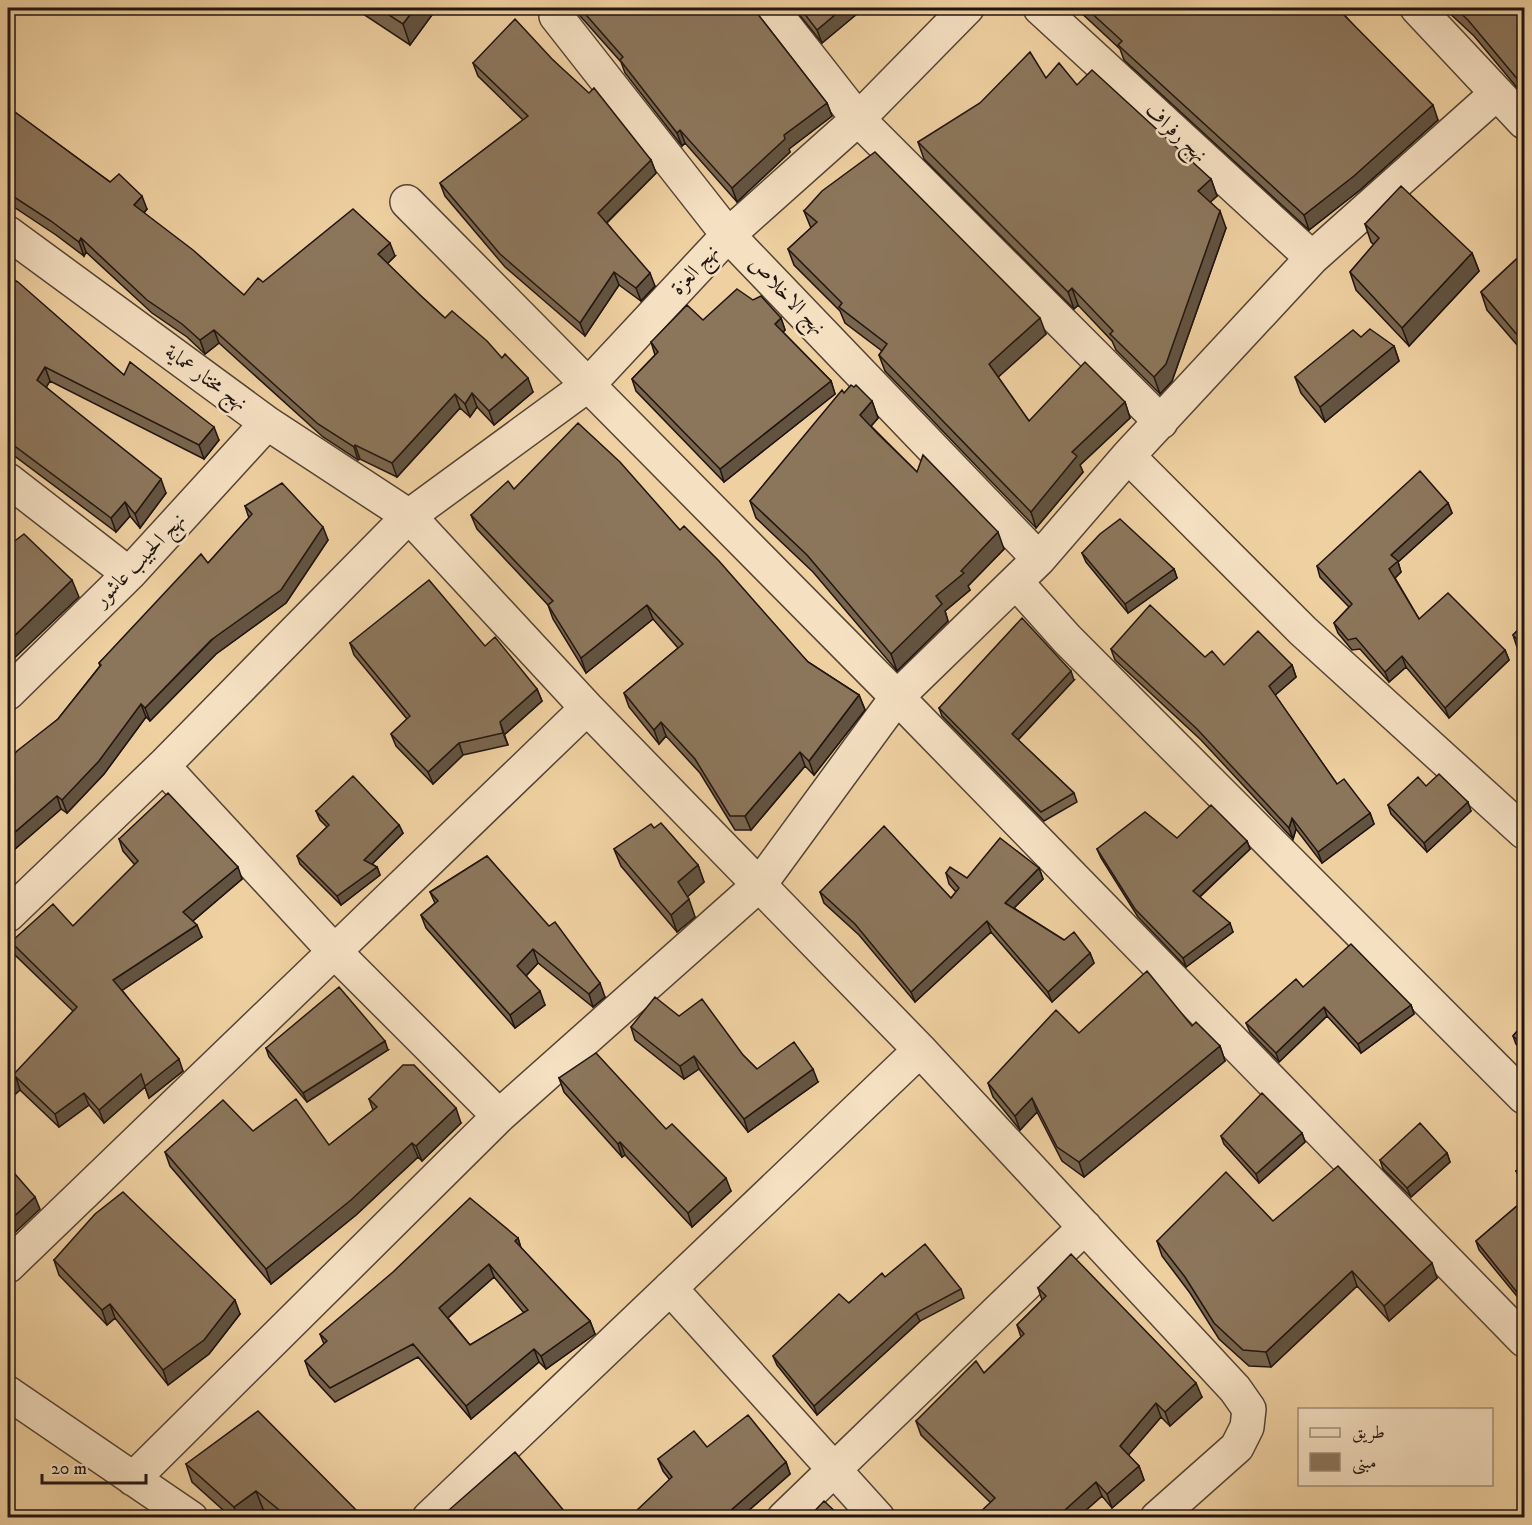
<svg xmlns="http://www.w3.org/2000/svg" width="1532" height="1525" viewBox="0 0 1532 1525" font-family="'IM FELL DW Pica',Amiri,serif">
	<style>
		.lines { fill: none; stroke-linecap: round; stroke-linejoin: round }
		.minor-casing { stroke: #544434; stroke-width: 36 }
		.minor { stroke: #f5e0c2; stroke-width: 33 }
		.wall { fill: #78654e; stroke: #21150f; stroke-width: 1.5; fill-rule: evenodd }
		.shaded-wall { fill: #625340; stroke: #21150f; stroke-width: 1.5 }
		.building { fill: #8c765b; stroke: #21150f; stroke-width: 1.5; fill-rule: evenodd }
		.labels { text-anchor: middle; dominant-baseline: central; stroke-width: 5; stroke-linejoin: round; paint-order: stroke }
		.street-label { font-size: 21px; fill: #21150f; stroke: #f5e0c2 }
	</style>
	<rect width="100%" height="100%" fill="#efd0a1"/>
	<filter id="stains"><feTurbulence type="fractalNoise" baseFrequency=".00333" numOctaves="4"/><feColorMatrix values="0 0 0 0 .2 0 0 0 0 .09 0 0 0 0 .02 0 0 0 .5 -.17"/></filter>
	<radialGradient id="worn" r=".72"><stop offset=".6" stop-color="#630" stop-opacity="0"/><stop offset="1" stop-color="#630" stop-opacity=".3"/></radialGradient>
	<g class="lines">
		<g class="minor-casing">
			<path id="minor" d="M 771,8 L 858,119 L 1161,422
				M 1040,8 L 1312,258
				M 1417,8 L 1524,122
				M 556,16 L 728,235 L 1039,559
				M 407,202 L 897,697 L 1524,1340
				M 8,233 L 267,423 L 409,516 L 587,708 L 920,1050 L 1235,1389 L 1249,1409 L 1247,1427 L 1237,1447 L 1157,1518
				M 1128,456 L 1303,631 L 1524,832
				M 8,480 L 129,574
				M 1016,582 L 1067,639 L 1524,1097
				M 8,693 L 129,574 L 267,423
				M 163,766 L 334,951 L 499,1116
				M 8,915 L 163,766 L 409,516 L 588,385 L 728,235 L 858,119 L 967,8
				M 8,1266 L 587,708
				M 670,1288 L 878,1518
				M 8,1393 L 191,1518
				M 133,1479 L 499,1116 L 760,884 L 897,697 L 1039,559 L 1128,456 L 1312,258 L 1497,93
				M 429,1518 L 920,1050
				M 784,1518 L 1085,1227"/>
		</g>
		<use href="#minor" class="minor"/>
	</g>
	<path class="wall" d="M 354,8 L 437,8 L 410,45 Z
		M 573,8 L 753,8 L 827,103 L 832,116 L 789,149 L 790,152 L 737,202 L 685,143 L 682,146 L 625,73 L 621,62 Z
		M 794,8 L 864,8 L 822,43 Z
		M 1076,8 L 1339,8 L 1340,10 L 1438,120 L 1360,190 L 1309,230 L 1124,60 L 1120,49 Z
		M 1444,8 L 1524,8 L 1524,96 L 1474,36 Z
		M 553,60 L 651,160 L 656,173 L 607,223 L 655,286 L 641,301 L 619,285 L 585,336 L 505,267 L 445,196 L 440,183 L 523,120 L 478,76 L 473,63 Z
		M 1046,78 L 1077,85 L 1211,179 L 1217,196 L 1210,202 L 1226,228 L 1172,381 L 1160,394 L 1116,350 L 1112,341 L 1078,305 L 1074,309 L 924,159 L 918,142 Z
		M 8,107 L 147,209 L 144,213 L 244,295 L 263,282 L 395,256 L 387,264 L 421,296 L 445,318 L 502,358 L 533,392 L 494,425 L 477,407 L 470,417 L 460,408 L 397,477 L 360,459 L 358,460 L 323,437 L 219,343 L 205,354 L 187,337 L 152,313 L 86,252 L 84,256 L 56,235 L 8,203 Z
		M 804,211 L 1046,334 L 998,377 L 1029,421 L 1125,402 L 1130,418 L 1080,465 L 1083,472 L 1036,528 L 885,371 L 879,355 L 882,351 L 845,323 L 840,311 L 794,265 L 788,249 L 811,228 Z
		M 1365,224 L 1472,253 L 1479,271 L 1409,346 L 1356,290 L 1350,272 L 1374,245 L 1371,242 Z
		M 1524,252 L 1524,353 L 1487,310 L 1481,292 Z
		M 8,276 L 124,375 L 219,440 L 204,459 L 50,381 L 46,387 L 166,493 L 140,528 L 130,516 L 116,532 L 8,451 Z
		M 753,300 L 781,318 L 785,330 L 783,332 L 831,381 L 835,394 L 724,482 L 636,391 L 632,379 L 655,355 L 651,342 L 703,320 Z
		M 1361,337 L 1394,346 L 1399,361 L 1325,422 L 1301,393 L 1295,377 Z
		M 844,393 L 872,401 L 878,418 L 871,426 L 917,472 L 1004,549 L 968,586 L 970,590 L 945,611 L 948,621 L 897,671 L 813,572 L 756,518 L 750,501 Z
		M 514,489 L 680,530 L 808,662 L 859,695 L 865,710 L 814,775 L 805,766 L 751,830 L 735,830 L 700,773 L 666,736 L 659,744 L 629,707 L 624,693 L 678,648 L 653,619 L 586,673 L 553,619 L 548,605 L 477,529 L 471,515 Z
		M 1448,503 L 1452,513 L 1398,562 L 1401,572 L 1395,578 L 1419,619 L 1505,650 L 1509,660 L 1449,718 L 1406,667 L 1389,682 L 1360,649 L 1352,650 L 1338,633 L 1334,623 L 1349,607 L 1320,577 L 1317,566 Z
		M 245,506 L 328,540 L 286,603 L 216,654 L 150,721 L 146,717 L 104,774 L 67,813 L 61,809 L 8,855 L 8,761 L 58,719 L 100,666 L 99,663 L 208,563 L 249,518 Z
		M 1082,553 L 1174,569 L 1177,578 L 1128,613 L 1086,562 Z
		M 1524,624 L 1524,656 L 1518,650 L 1513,635 Z
		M 350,643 L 537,689 L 542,701 L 504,735 L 508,745 L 463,755 L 433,784 L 396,746 L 391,734 L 407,719 L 354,655 Z
		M 1111,649 L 1205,657 L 1224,665 L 1292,665 L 1296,677 L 1275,695 L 1337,784 L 1370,813 L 1374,824 L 1322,863 L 1296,829 L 1293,839 L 1201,740 L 1115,660 Z
		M 1074,680 L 1018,740 L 1074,793 L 1077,802 L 1044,821 L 942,716 L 939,708 Z
		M 1426,786 L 1471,811 L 1427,852 L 1391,814 L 1388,805 Z
		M 316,811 L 399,825 L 403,833 L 372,864 L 377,867 L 380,875 L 341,905 L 300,864 L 297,856 L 327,827 L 320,820 Z
		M 654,828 L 698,865 L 704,882 L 687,897 L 695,917 L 677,932 L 621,866 L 614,849 Z
		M 1177,838 L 1247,841 L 1250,849 L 1200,897 L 1233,932 L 1186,967 L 1138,917 L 1101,858 L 1097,849 Z
		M 119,839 L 242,879 L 193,921 L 202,937 L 122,990 L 183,1071 L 149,1098 L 145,1087 L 104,1123 L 89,1105 L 59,1127 L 20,1090 L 14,1076 L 73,1011 L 15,955 L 11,942 L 73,926 L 135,865 L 123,851 Z
		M 487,856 L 605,997 L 593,1007 L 538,963 L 526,976 L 545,1005 L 515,1028 L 426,928 L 421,915 L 435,903 L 430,892 Z
		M 1039,868 L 1043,879 L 1014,908 L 1064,940 L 1090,953 L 1094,963 L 1052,1002 L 991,932 L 915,1002 L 859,935 L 824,903 L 820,892 L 951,898 L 956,892 L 949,884 L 946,873 L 967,878 Z
		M 1303,987 L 1411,1005 L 1414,1014 L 1361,1053 L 1327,1016 L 1279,1062 L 1250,1032 L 1246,1023 Z
		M 679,1016 L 743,1055 L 757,1069 L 818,1082 L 748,1132 L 699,1069 L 684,1079 L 635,1040 L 631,1027 Z
		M 1524,1023 L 1524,1052 L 1516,1044 L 1513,1036 Z
		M 1192,1026 L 1220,1046 L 1225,1061 L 1084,1177 L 1062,1161 L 1037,1112 L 1020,1130 L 993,1097 L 988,1083 L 1079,1033 Z
		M 266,1048 L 388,1050 L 307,1102 L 269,1057 Z
		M 559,1078 L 666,1129 L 731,1191 L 692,1227 L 625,1155 L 622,1157 L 564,1092 Z
		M 369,1099 L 461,1123 L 422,1161 L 418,1157 L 356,1215 L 271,1284 L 170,1166 L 165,1152 L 253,1131 L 329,1145 L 373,1110 Z
		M 1302,1133 L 1305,1142 L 1259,1183 L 1224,1144 L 1221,1136 Z
		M 1447,1153 L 1450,1162 L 1411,1197 L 1383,1169 L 1380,1160 Z
		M 1524,1165 L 1524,1186 L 1520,1180 L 1516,1171 Z
		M 1524,1200 L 1524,1296 L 1520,1300 L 1479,1250 L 1476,1241 Z
		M 1273,1221 L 1437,1278 L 1389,1321 L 1357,1286 L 1271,1367 L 1249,1366 L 1219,1339 L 1190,1293 L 1162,1256 L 1157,1241 Z
		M 518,1238 L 521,1248 L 590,1321 L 595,1334 L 546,1369 L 539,1362 L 471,1419 L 418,1357 L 335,1402 L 310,1375 L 305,1361 L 324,1344 L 320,1334 ZM 494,1277 L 524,1313 L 470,1345 L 448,1318 Z
		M 54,1260 L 240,1314 L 209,1354 L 168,1385 L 115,1318 L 107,1325 L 59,1275 Z
		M 885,1277 L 961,1289 L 964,1298 L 920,1321 L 817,1415 L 777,1365 L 773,1356 Z
		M 1038,1288 L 1202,1397 L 1170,1426 L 1161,1417 L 1128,1455 L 1139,1466 L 1144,1480 L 1112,1508 L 1102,1496 L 1077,1518 L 974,1518 L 991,1503 L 921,1435 L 916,1421 L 984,1373 L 1021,1337 L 1017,1325 L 1042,1300 Z
		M 707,1447 L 786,1462 L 790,1474 L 740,1518 L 634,1518 L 633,1514 L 670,1480 L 663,1471 L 658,1459 Z
		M 186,1464 L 364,1518 L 274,1518 L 263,1509 L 251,1518 L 232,1518 L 192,1482 Z"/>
	<path class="shaded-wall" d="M 415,8 L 437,8 L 410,45 L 403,24 Z
		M 843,8 L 864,8 L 822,43 L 817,30 Z
		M 827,103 L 832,116 L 789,149 L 790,152 L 737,202 L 732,188 L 784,135 Z
		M 1433,105 L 1438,120 L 1360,190 L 1309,230 L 1304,215 Z
		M 680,130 L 685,143 L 682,146 L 677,133 Z
		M 651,160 L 656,173 L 603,226 L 598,213 Z
		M 1211,179 L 1217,196 L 1204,208 L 1198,191 Z
		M 142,196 L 147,209 L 139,218 L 134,205 Z
		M 1220,211 L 1226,228 L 1172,381 L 1160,394 L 1154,377 Z
		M 81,238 L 86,252 L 84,256 L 79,242 Z
		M 390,243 L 395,256 L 383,268 L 378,254 Z
		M 1472,253 L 1479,271 L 1409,346 L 1402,328 Z
		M 614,272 L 619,285 L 585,336 L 580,323 Z
		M 650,273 L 655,286 L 641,301 L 636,288 Z
		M 1072,288 L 1078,305 L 1074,309 L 1068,292 Z
		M 781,318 L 785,330 L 779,336 L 775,324 Z
		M 1040,318 L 1046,334 L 995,380 L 989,364 Z
		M 214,330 L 219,343 L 205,354 L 200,340 Z
		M 1394,346 L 1399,361 L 1325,422 L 1320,407 Z
		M 45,367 L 50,381 L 42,394 L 37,380 Z
		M 528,378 L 533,392 L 494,425 L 489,411 Z
		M 831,381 L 835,394 L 724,482 L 720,469 Z
		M 472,393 L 477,407 L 470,417 L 465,404 Z
		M 455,394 L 460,408 L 397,477 L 392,463 Z
		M 872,401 L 878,418 L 866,432 L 860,415 Z
		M 1125,402 L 1130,418 L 1080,465 L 1083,472 L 1036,528 L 1031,512 L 1072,452 Z
		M 214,427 L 219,440 L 204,459 L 199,445 Z
		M 355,445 L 360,459 L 358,460 L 354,447 Z
		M 161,479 L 166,493 L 140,528 L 135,514 Z
		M 125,502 L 130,516 L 116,532 L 111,518 Z
		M 1448,503 L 1452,513 L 1398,562 L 1401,572 L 1393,580 L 1389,569 L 1391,555 Z
		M 323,527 L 328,540 L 286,603 L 216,654 L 150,721 L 145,708 Z
		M 998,532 L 1004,549 L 968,586 L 970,590 L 945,611 L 948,621 L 897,671 L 891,654 L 936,596 Z
		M 1174,569 L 1177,578 L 1128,613 L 1125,604 Z
		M 72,580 L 79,597 L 8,664 L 8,642 Z
		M 647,605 L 653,619 L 586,673 L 581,658 Z
		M 1505,650 L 1509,660 L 1449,718 L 1445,708 Z
		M 1402,656 L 1406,667 L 1389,682 L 1385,672 Z
		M 1292,665 L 1296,677 L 1273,697 L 1269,686 Z
		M 1071,671 L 1074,680 L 1015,743 L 1012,734 Z
		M 537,689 L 542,701 L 504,735 L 508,745 L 500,722 Z
		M 859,695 L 865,710 L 814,775 L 809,761 Z
		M 141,704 L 146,717 L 104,774 L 67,813 L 62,800 Z
		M 661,722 L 666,736 L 659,744 L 654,730 Z
		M 459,743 L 463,755 L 433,784 L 428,772 Z
		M 800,752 L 805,766 L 751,830 L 745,816 Z
		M 57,796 L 61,809 L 8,855 L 8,838 Z
		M 1468,802 L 1471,811 L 1427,852 L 1424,843 Z
		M 1370,813 L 1374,824 L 1322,863 L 1318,852 Z
		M 1292,818 L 1296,829 L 1293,839 L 1289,828 Z
		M 399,825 L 403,833 L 367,869 L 364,860 Z
		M 1247,841 L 1250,849 L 1196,900 L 1193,891 Z
		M 698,865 L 704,882 L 684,900 L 678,882 Z
		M 238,867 L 242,879 L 188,925 L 183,912 Z
		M 377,867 L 380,875 L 341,905 L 337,896 Z
		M 1039,868 L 1043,879 L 1009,913 L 1005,903 Z
		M 689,899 L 695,917 L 677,932 L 671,915 Z
		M 987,921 L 991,932 L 915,1002 L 911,992 Z
		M 1230,923 L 1233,932 L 1186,967 L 1183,958 Z
		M 197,925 L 202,937 L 118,993 L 113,980 Z
		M 533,949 L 538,963 L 522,980 L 517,966 Z
		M 1090,953 L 1094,963 L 1052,1002 L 1048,992 Z
		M 600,983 L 605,997 L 593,1007 L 589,994 Z
		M 540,991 L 545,1005 L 515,1028 L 510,1015 Z
		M 1411,1005 L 1414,1014 L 1361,1053 L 1358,1044 Z
		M 1324,1007 L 1327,1016 L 1279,1062 L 1276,1053 Z
		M 385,1041 L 388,1050 L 307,1102 L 303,1093 Z
		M 1220,1046 L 1225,1061 L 1084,1177 L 1079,1162 Z
		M 694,1056 L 699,1069 L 684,1079 L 680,1066 Z
		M 179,1059 L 183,1071 L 149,1098 L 145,1087 L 104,1123 L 99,1110 L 141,1074 Z
		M 813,1069 L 818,1082 L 748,1132 L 744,1119 Z
		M 16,1077 L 20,1090 L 8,1101 L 8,1085 Z
		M 84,1093 L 89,1105 L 59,1127 L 55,1114 Z
		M 1032,1098 L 1037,1112 L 1020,1130 L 1015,1116 Z
		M 456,1108 L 461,1123 L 422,1161 L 416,1146 Z
		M 1302,1133 L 1305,1142 L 1259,1183 L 1256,1174 Z
		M 620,1142 L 625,1155 L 622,1157 L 618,1144 Z
		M 412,1143 L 418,1157 L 356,1215 L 271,1284 L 266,1269 Z
		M 1447,1153 L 1450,1162 L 1411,1197 L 1407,1188 Z
		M 726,1178 L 731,1191 L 692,1227 L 688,1213 Z
		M 35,1197 L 40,1209 L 8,1239 L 8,1222 Z
		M 518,1238 L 522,1252 L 515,1241 Z
		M 1432,1263 L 1437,1278 L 1389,1321 L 1384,1306 Z
		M 489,1264 L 494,1277 L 444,1321 L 439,1308 Z
		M 1352,1271 L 1357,1286 L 1271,1367 L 1266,1352 Z
		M 1524,1284 L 1524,1296 L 1520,1300 L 1516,1291 Z
		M 235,1300 L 240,1314 L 209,1354 L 168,1385 L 163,1370 Z
		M 110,1304 L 115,1318 L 107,1325 L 102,1310 Z
		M 916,1313 L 920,1321 L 817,1415 L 814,1406 Z
		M 590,1321 L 595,1334 L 546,1369 L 541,1356 Z
		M 534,1349 L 539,1362 L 471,1419 L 466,1406 Z
		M 1196,1383 L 1202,1397 L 1170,1426 L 1165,1412 Z
		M 1156,1403 L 1161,1417 L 1125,1459 L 1120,1446 Z
		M 786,1462 L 790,1474 L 740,1518 L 722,1518 Z
		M 1139,1466 L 1144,1480 L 1112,1508 L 1107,1494 Z
		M 1096,1482 L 1102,1496 L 1077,1518 L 1056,1518 Z
		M 256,1491 L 263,1509 L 251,1518 L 238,1518 L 234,1507 Z"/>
	<path class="building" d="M 378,8 L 415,8 L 403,24 Z
		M 580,8 L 753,8 L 827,103 L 784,135 L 785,139 L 732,188 L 680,130 L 677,133 L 620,60 L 623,57 Z
		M 800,8 L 843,8 L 817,30 Z
		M 1086,8 L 1337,8 L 1433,105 L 1354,176 L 1304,215 L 1118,45 L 1122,41 Z
		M 1455,8 L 1524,8 L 1524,87 L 1468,20 Z
		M 515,19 L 553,60 L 589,93 L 594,88 L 651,160 L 598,213 L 650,273 L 636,288 L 614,272 L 580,323 L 500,254 L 440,183 L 528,116 L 473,63 Z
		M 1030,52 L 1046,78 L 1059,63 L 1077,85 L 1092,70 L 1211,179 L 1198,191 L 1220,211 L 1166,364 L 1154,377 L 1110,334 L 1113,331 L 1072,288 L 1068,292 L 918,142 L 980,103 Z
		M 8,107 L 110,182 L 119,174 L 142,196 L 134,205 L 193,250 L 244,295 L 258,278 L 263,282 L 353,209 L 390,243 L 378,254 L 421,296 L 445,318 L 452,311 L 487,341 L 502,358 L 505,354 L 528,378 L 489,411 L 472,393 L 465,404 L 455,394 L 392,463 L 355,445 L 354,447 L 318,424 L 214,330 L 200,340 L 182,324 L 147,300 L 81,238 L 79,242 L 51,221 L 8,193 Z
		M 875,152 L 1040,318 L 989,364 L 1029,421 L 1085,362 L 1125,402 L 1072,452 L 1077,456 L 1031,512 L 879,355 L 887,344 L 839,307 L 842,303 L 788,249 L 817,222 L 804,211 L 822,191 Z
		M 1401,186 L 1472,253 L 1402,328 L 1350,272 L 1379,238 L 1365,224 Z
		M 1524,252 L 1524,343 L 1481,292 Z
		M 8,276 L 18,282 L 124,375 L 130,362 L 214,427 L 199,445 L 45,367 L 37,380 L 161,479 L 135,514 L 125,502 L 111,518 L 8,441 Z
		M 737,289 L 753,300 L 761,296 L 781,318 L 775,324 L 831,381 L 720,469 L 632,379 L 658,352 L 651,342 L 687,305 L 703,320 Z
		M 1370,329 L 1394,346 L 1320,407 L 1295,377 L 1353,330 L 1361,337 Z
		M 851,385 L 854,387 L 856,385 L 872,401 L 860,415 L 878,434 L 917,472 L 923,455 L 998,532 L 961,571 L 964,573 L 936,596 L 942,604 L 891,654 L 807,555 L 750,501 L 842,390 L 844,393 Z
		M 578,423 L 620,462 L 680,530 L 684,526 L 719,561 L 808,662 L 859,695 L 809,761 L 800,752 L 745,816 L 730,816 L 695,759 L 661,722 L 654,730 L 624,693 L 683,644 L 647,605 L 581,658 L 548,605 L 553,601 L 471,515 L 508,481 L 514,489 Z
		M 1420,471 L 1448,503 L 1391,555 L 1398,561 L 1389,569 L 1419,619 L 1448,593 L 1505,650 L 1445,708 L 1402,656 L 1385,672 L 1356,638 L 1348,640 L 1334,623 L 1352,604 L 1317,566 Z
		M 282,483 L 323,527 L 281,590 L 211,640 L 145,708 L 141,704 L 99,761 L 62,800 L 57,796 L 8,838 L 8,761 L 17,751 L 58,719 L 101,665 L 99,663 L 201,554 L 208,563 L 252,514 L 245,506 Z
		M 1120,519 L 1174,569 L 1125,604 L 1082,553 L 1100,534 Z
		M 24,534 L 72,580 L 8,642 L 8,546 Z
		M 429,580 L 485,646 L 495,637 L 537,689 L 500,722 L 503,733 L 459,743 L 428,772 L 391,734 L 410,716 L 350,643 Z
		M 1150,605 L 1205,657 L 1212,651 L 1224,665 L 1258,631 L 1292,665 L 1269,686 L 1337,784 L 1344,779 L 1370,813 L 1318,852 L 1292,818 L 1289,828 L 1197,729 L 1111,649 Z
		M 1022,618 L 1071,671 L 1012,734 L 1074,793 L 1041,812 L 939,708 Z
		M 1524,624 L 1524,647 L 1513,635 Z
		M 1439,774 L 1468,802 L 1424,843 L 1388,805 L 1418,777 L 1426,786 Z
		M 353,776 L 399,825 L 364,860 L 377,867 L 337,896 L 297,856 L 329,825 L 316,811 Z
		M 168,793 L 238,867 L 183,912 L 197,925 L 113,980 L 179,1059 L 145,1086 L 141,1074 L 99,1110 L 84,1093 L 55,1114 L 16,1077 L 8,1085 L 8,1071 L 15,1077 L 13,1075 L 77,1007 L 11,942 L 53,904 L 73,926 L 138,861 L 119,839 Z
		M 1211,805 L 1247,841 L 1193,891 L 1230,923 L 1183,958 L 1135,909 L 1097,849 L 1145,812 L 1177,838 Z
		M 661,823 L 698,865 L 678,882 L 689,899 L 671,915 L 614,849 L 651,824 L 654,828 Z
		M 884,826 L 951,898 L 959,888 L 946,873 L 950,867 L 967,878 L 1000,838 L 1039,868 L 1005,903 L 1064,940 L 1074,932 L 1090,953 L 1048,992 L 987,921 L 911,992 L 855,924 L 820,892 Z
		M 487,856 L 549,926 L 555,922 L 600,983 L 589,994 L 533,949 L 517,966 L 540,991 L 510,1015 L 421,915 L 438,901 L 430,892 Z
		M 1351,944 L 1411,1005 L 1358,1044 L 1324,1007 L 1276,1053 L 1246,1023 L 1296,979 L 1303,987 Z
		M 1147,971 L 1192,1026 L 1196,1022 L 1220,1046 L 1079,1162 L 1057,1147 L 1032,1098 L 1015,1116 L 988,1083 L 1056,1010 L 1079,1033 Z
		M 339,987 L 385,1041 L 303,1093 L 266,1048 Z
		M 655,997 L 679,1016 L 702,999 L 743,1055 L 757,1069 L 794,1042 L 813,1069 L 744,1119 L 694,1056 L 680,1066 L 631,1027 Z
		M 1524,1023 L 1524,1046 L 1513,1036 Z
		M 596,1053 L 666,1129 L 672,1124 L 726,1178 L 688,1213 L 620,1142 L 618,1144 L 559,1078 Z
		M 403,1065 L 414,1065 L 456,1108 L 416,1146 L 412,1143 L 351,1200 L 266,1269 L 165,1152 L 223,1100 L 253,1131 L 296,1099 L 329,1145 L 377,1107 L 369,1099 Z
		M 1262,1093 L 1302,1133 L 1256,1174 L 1221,1136 Z
		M 1420,1123 L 1447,1153 L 1407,1188 L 1380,1160 Z
		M 1524,1165 L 1524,1181 L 1516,1171 Z
		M 8,1166 L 35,1197 L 8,1222 Z
		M 1338,1166 L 1432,1263 L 1384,1306 L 1352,1271 L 1266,1352 L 1243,1350 L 1214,1323 L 1185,1277 L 1157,1241 L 1226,1172 L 1273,1221 Z
		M 123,1192 L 235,1300 L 204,1340 L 163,1370 L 110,1304 L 102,1310 L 54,1260 L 95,1214 Z
		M 470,1198 L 518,1238 L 515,1241 L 590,1321 L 541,1356 L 534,1349 L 466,1406 L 413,1344 L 330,1388 L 305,1361 L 327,1341 L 320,1334 L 393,1272 ZM 489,1264 L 528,1310 L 470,1345 L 439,1308 Z
		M 1524,1200 L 1524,1284 L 1516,1291 L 1476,1241 Z
		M 925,1244 L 961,1289 L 916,1313 L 814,1406 L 773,1356 L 839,1294 L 849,1303 L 882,1273 L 885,1277 Z
		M 1071,1254 L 1196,1383 L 1165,1412 L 1156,1403 L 1120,1446 L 1139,1466 L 1107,1494 L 1096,1482 L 1056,1518 L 974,1518 L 995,1498 L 916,1421 L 976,1361 L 984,1373 L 1024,1334 L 1017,1325 L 1046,1296 L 1038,1288 Z
		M 258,1411 L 364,1518 L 289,1518 L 256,1491 L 234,1507 L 186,1464 Z
		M 748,1415 L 786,1462 L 722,1518 L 637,1518 L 633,1514 L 672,1477 L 658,1459 L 694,1431 L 707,1447 Z
		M 515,1452 L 570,1518 L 455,1518 L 449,1510 Z
		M 824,1501 L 842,1518 L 808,1518 Z"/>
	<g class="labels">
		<g class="street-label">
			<text transform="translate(1176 133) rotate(43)">نهج رفراف</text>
			<text transform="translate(695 270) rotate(-47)">نهج العزة</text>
			<text transform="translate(787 296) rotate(46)">نهج الاخلاص</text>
			<text transform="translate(206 378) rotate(36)">نهج مختار عماية</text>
			<text transform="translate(140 560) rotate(-46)">نهج الحبيب عاشور</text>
		</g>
	</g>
	<rect width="1532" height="1525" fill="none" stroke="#efd0a1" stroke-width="30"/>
	<rect x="9" y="9" width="1514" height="1507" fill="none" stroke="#21150f" stroke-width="3"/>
	<rect x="15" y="15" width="1502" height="1495" fill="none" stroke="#21150f" stroke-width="1.5"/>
	<rect x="1298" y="1408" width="195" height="78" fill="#f5e0c2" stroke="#a08f7a" stroke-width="1.5"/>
	<rect x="1310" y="1428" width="30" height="9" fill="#f5e0c2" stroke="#a08f7a" stroke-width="1.5"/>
	<text x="1352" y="1438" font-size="18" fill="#21150f">طريق</text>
	<rect x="1310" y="1453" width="30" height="18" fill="#8c765b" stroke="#a08f7a" stroke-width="1.5"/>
	<text x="1352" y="1468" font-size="18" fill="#21150f">مبنى</text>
	<path d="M42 1474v9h104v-9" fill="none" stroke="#21150f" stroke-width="3"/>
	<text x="51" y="1474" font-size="18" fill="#21150f" stroke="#f5e0c2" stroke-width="4.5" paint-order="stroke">20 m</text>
	<rect width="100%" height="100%" filter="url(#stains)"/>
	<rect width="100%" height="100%" fill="url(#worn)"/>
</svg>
